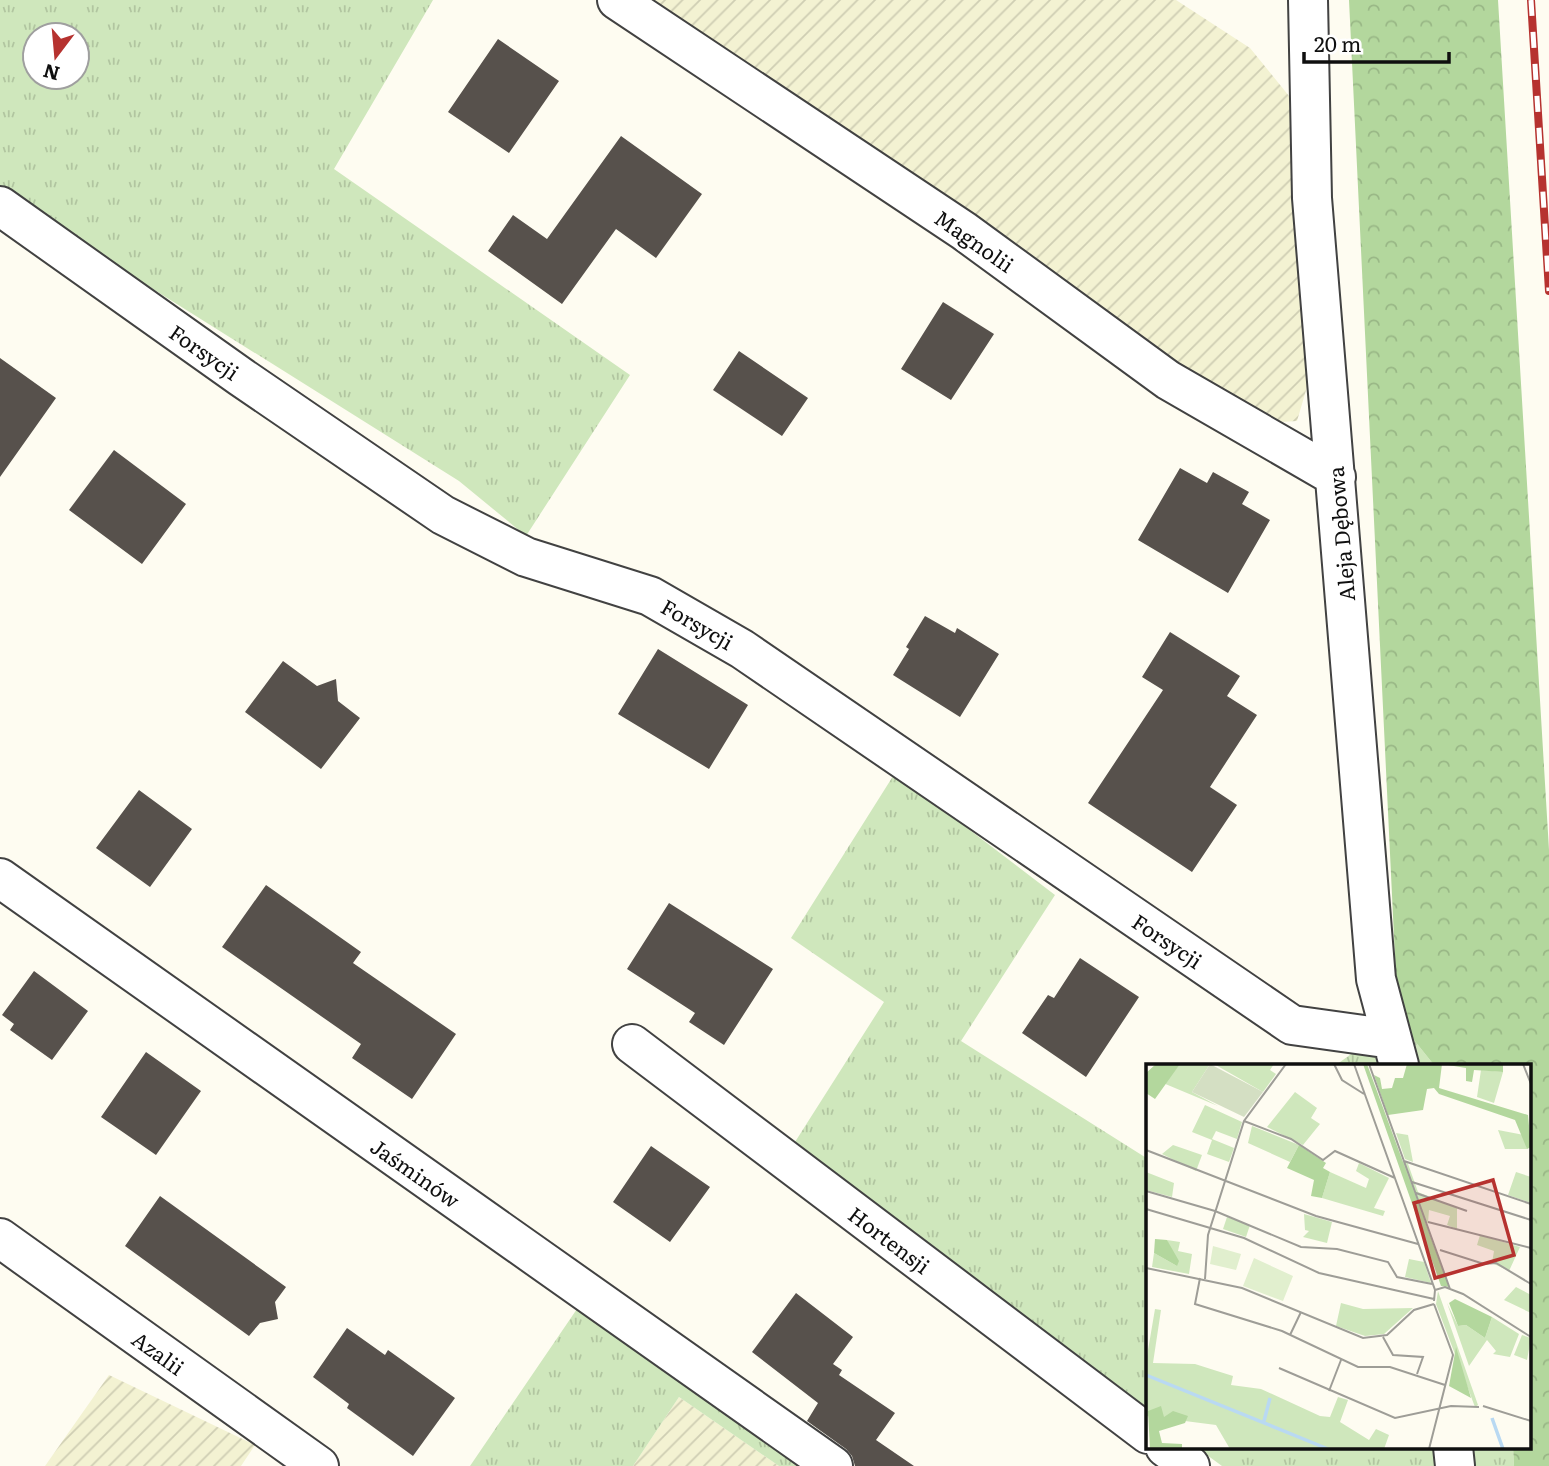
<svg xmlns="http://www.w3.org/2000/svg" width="1549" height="1466" viewBox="0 0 1549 1466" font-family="Literata,serif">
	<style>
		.farmland { fill: url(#farmland-furrows) }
		.grass { fill: url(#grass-tufts); fill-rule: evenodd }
		.forest { fill: url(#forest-crowns) }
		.building { fill: #57514c }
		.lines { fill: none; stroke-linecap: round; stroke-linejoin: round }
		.minor-casing { stroke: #424242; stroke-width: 42 }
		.minor { stroke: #fff; stroke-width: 38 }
		.rail-casing { stroke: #b6322f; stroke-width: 8 }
		.rail { stroke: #fff; stroke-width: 5; stroke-dasharray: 16; stroke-linecap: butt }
		.labels { text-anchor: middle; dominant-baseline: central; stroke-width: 7; stroke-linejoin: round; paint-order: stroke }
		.street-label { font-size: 21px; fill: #0f0f0f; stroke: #fff }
		.inset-river { fill: none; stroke: #b9d9f2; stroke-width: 3.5 }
		.inset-road { fill: none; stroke: #9e9d97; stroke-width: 2 }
		.view { fill: #b6322f; fill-opacity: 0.15; stroke: #b6322f; stroke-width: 3.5 }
		.inset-edge { fill: none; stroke: #0f0f0f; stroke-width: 3.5 }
	</style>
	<defs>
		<pattern id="farmland-furrows" width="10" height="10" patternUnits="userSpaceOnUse" patternTransform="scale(1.75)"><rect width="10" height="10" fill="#f3f2d2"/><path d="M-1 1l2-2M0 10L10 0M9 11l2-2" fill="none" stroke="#cfceb3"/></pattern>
		<pattern id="grass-tufts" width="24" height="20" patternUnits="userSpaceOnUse" patternTransform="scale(1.75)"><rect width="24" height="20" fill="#cfe7bc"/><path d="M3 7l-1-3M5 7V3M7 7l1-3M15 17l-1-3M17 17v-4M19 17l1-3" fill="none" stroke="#b1c5a0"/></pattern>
		<pattern id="forest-crowns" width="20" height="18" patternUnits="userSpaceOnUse" patternTransform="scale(1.75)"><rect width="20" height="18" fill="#b3d79d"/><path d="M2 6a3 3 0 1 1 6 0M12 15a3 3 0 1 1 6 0" fill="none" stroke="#99b786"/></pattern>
	</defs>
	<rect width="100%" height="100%" fill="#fefcf1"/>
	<path class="farmland" d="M 645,0 L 1176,0 L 1250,48 L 1289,96 L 1307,387 L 1297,421 L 1266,423 Z
		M 109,1375 L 255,1445 L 241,1466 L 45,1466 Z
		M 679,1397 L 779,1466 L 633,1466 Z"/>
	<path class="grass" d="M 0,0 L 433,0 L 334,169 L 630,375 L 526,536 L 459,481 L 0,193 ZM 35,35 L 77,35 L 77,77 L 35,77 Z
		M 895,773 L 1055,895 L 961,1041 L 1148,1159 L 1148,1410 L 795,1142 L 884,1002 L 791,938 Z
		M 1398,1020 L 1434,1065 L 1336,1065 Z
		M 579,1306 L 808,1466 L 779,1466 L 679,1397 L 633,1466 L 470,1466 Z
		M 1196,1447 L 1513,1447 L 1514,1466 L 1222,1466 Z"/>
	<path class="forest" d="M 1349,0 L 1498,0 L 1549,850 L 1549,1466 L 1514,1466 L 1513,1447 L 1530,1447 L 1530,1065 L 1434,1065 L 1398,1020 Z"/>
	<path class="building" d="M 498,39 L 559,81 L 509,153 L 448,112 Z
		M 621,136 L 702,194 L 656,258 L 616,229 L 562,304 L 488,251 L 513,215 L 547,239 Z
		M 943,302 L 994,334 L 951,400 L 901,369 Z
		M 739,351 L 808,398 L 782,436 L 713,390 Z
		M 0,358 L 56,398 L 0,477 Z
		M 114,450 L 186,504 L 142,564 L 69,510 Z
		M 1180,468 L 1207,483 L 1213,472 L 1249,492 L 1242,504 L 1270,520 L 1228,593 L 1138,540 Z
		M 925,616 L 955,633 L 957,628 L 999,654 L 960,717 L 893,675 L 909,649 L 906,647 Z
		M 1170,632 L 1240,676 L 1227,696 L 1257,715 L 1210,787 L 1237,805 L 1192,872 L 1088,803 L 1163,690 L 1142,677 Z
		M 658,649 L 748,705 L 709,769 L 618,714 Z
		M 283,661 L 317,686 L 336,679 L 338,701 L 360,718 L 321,769 L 245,712 Z
		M 139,790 L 192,829 L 150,887 L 96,848 Z
		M 266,885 L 361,952 L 353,963 L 456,1034 L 412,1099 L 352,1058 L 361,1044 L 222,947 Z
		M 669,903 L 773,969 L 724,1045 L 689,1022 L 695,1013 L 627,969 Z
		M 1080,958 L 1139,997 L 1086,1077 L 1022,1033 L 1048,995 L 1054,998 Z
		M 34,971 L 88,1011 L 52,1060 L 10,1030 L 14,1024 L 2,1015 Z
		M 146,1052 L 201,1091 L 156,1155 L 101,1117 Z
		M 651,1146 L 710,1187 L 670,1242 L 613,1202 Z
		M 160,1196 L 286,1287 L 275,1302 L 278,1319 L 260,1323 L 249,1336 L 125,1246 Z
		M 796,1293 L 853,1337 L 833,1364 L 842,1370 L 839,1375 L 895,1413 L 876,1440 L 914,1466 L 855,1466 L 852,1456 L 846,1449 L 807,1421 L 818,1403 L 752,1352 Z
		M 347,1328 L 385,1355 L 388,1350 L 455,1398 L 413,1456 L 347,1408 L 349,1404 L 313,1377 Z"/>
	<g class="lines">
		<g class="minor-casing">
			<path id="minor" d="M 617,0 L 964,231 L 1168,380 L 1336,477
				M 1308,0 L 1312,198 L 1376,979 L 1399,1065
				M 0,206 L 241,377 L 443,515 L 526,557 L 650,596 L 742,649 L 1292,1025 L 1392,1039
				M 0,878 L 833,1466
				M 632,1044 L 1148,1434
				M 0,1238 L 319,1466
				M 1165,1447 L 1190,1466
				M 1453,1447 L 1455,1466"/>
		</g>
		<use href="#minor" class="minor"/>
		<g class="rail-casing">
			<path id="rail" d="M 1531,0 L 1549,291"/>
		</g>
		<use href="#rail" class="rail"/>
	</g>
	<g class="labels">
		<g class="street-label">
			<text transform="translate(975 240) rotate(35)">Magnolii</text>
			<text transform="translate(205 351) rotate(35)">Forsycji</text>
			<text transform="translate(1340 534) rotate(-95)">Aleja Dębowa</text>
			<text transform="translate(698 623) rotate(30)">Forsycji</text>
			<text transform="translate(1168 940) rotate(34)">Forsycji</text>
			<text transform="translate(416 1172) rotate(35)">Jaśminów</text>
			<text transform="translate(890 1239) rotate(37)">Hortensji</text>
			<text transform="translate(159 1352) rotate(36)">Azalii</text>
		</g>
	</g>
	<g transform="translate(1146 1064)">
		<rect width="385" height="385" fill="#fefcf1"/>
		<path d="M 34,0 L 64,0 L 46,28 L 72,42 L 17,19 ZM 68,0 L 128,0 L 124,6 L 130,10 L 117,28 ZM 335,6 L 357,8 L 348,39 L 331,33 ZM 149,28 L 171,44 L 165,54 L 174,60 L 157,81 L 121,63 ZM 59,41 L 96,58 L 91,75 L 70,67 L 66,75 L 88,84 L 83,98 L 61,90 L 66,76 L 46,68 ZM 106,62 L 153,81 L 144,98 L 102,79 ZM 352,66 L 378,71 L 381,85 L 359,85 ZM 250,69 L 262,71 L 267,98 L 259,95 ZM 27,81 L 56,91 L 50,107 L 16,90 ZM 261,97 L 272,128 L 311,144 L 311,165 L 301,161 L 304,152 L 283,146 L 282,159 L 275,154 L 256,98 ZM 213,99 L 243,114 L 228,144 L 239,147 L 237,152 L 176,134 L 184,108 L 220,124 L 223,115 L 210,107 ZM 0,108 L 28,119 L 26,133 L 0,126 ZM 370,108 L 385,113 L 385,139 L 362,131 ZM 158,150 L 186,158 L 181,179 L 157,173 L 163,167 L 159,166 ZM 81,153 L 104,161 L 100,173 L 77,165 ZM 334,171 L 374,183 L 363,207 L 346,199 L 348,187 L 331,181 ZM 21,176 L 34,178 L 32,187 L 46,190 L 43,210 L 6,203 L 8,189 L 31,202 ZM 263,195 L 278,198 L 285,219 L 259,213 ZM 370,223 L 385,231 L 385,249 L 358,236 ZM 292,227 L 332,341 L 329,343 L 290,240 ZM 195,239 L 217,245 L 267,244 L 238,270 L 219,272 L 190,262 ZM 301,239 L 312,262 L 320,261 L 339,274 L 346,253 L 373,270 L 364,293 L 347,290 L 350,287 L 341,276 L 323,302 ZM 9,245 L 15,246 L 7,299 L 49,300 L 71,307 L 87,312 L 85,321 L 115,325 L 174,352 L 184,353 L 192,333 L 202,336 L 194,358 L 223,376 L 230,365 L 243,371 L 238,385 L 84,385 L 70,361 L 0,352 L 0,298 ZM 376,271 L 385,274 L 381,296 L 368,291 Z" fill="#cfe7bc"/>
		<path d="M 10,0 L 34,0 L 9,35 L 0,29 L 0,9 ZM 217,0 L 221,0 L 303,223 L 295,222 ZM 261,0 L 296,0 L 293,24 L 382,51 L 385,83 L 381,85 L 369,56 L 293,30 L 288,24 L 281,25 L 277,46 L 242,51 L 228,11 L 234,14 L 236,25 L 246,24 L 249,14 L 257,14 ZM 296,0 L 357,0 L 357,8 L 328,6 L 326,18 L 320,17 L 320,4 ZM 153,81 L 180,99 L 177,104 L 184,108 L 176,134 L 165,132 L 168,116 L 141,104 ZM 9,175 L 21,176 L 33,197 L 31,202 L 8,189 ZM 309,235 L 346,253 L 339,274 L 320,261 L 312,262 L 303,239 ZM 310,283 L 325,334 L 303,322 ZM 15,342 L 18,353 L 27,347 L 42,352 L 39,359 L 13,367 L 16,379 L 36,380 L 36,385 L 4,385 L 2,347 Z" fill="#b3d79d"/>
		<path d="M 64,0 L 117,28 L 98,53 L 46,28 Z" fill="#d4dfc3"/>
		<path d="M 67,182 L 95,190 L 90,206 L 64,200 ZM 108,194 L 147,212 L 137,237 L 97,222 Z" fill="#e1efce"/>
		<path class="inset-river" d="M 0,311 L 182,385M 346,354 L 357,385M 118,357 L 124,334"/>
		<path class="inset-road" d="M 188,0 L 196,16 L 218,30M 208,0 L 289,226 L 288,237M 223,0 L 304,225M 377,0 L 385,20M 98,57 L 145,75 L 177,96 L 189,87 L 249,114M 0,86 L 170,152 L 272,180M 258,97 L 385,140M 266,118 L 385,156M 0,127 L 69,147 L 155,183 L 191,185 L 242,198 L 251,213 L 286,220M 270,129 L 321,147M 0,145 L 98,174 L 173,209 L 288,235M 282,158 L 385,184M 294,186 L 338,200 L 350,199 L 385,220M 0,204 L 96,224 L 217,274 L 241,271 L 268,246 L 288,240M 54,214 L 49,240 L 136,267 L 212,303 L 244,303 L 299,321M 59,215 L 62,171 L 98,57 L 140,0M 289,226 L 299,223 L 317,230 L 385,273M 144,271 L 155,248M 237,273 L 247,291 L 277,293 L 271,310M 133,304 L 249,354 L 305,342 L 333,343M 183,327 L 195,296M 337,342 L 385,357M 283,385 L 307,291 L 288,240"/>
		<path class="view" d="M 347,116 L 368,191 L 289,214 L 268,139 Z"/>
		<rect width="385" height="385" class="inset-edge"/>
	</g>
	<g transform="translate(56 56) rotate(196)"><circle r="33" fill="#ffffff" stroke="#9f9f9f" stroke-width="2"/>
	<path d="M0-5L12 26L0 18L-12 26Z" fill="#b6322f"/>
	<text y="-10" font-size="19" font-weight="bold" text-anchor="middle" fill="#0f0f0f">N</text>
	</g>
	<path d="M1304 52v10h145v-10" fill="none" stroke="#0f0f0f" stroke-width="3.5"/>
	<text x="1314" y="52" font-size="21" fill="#0f0f0f" stroke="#ffffff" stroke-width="5" paint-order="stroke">20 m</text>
</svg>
